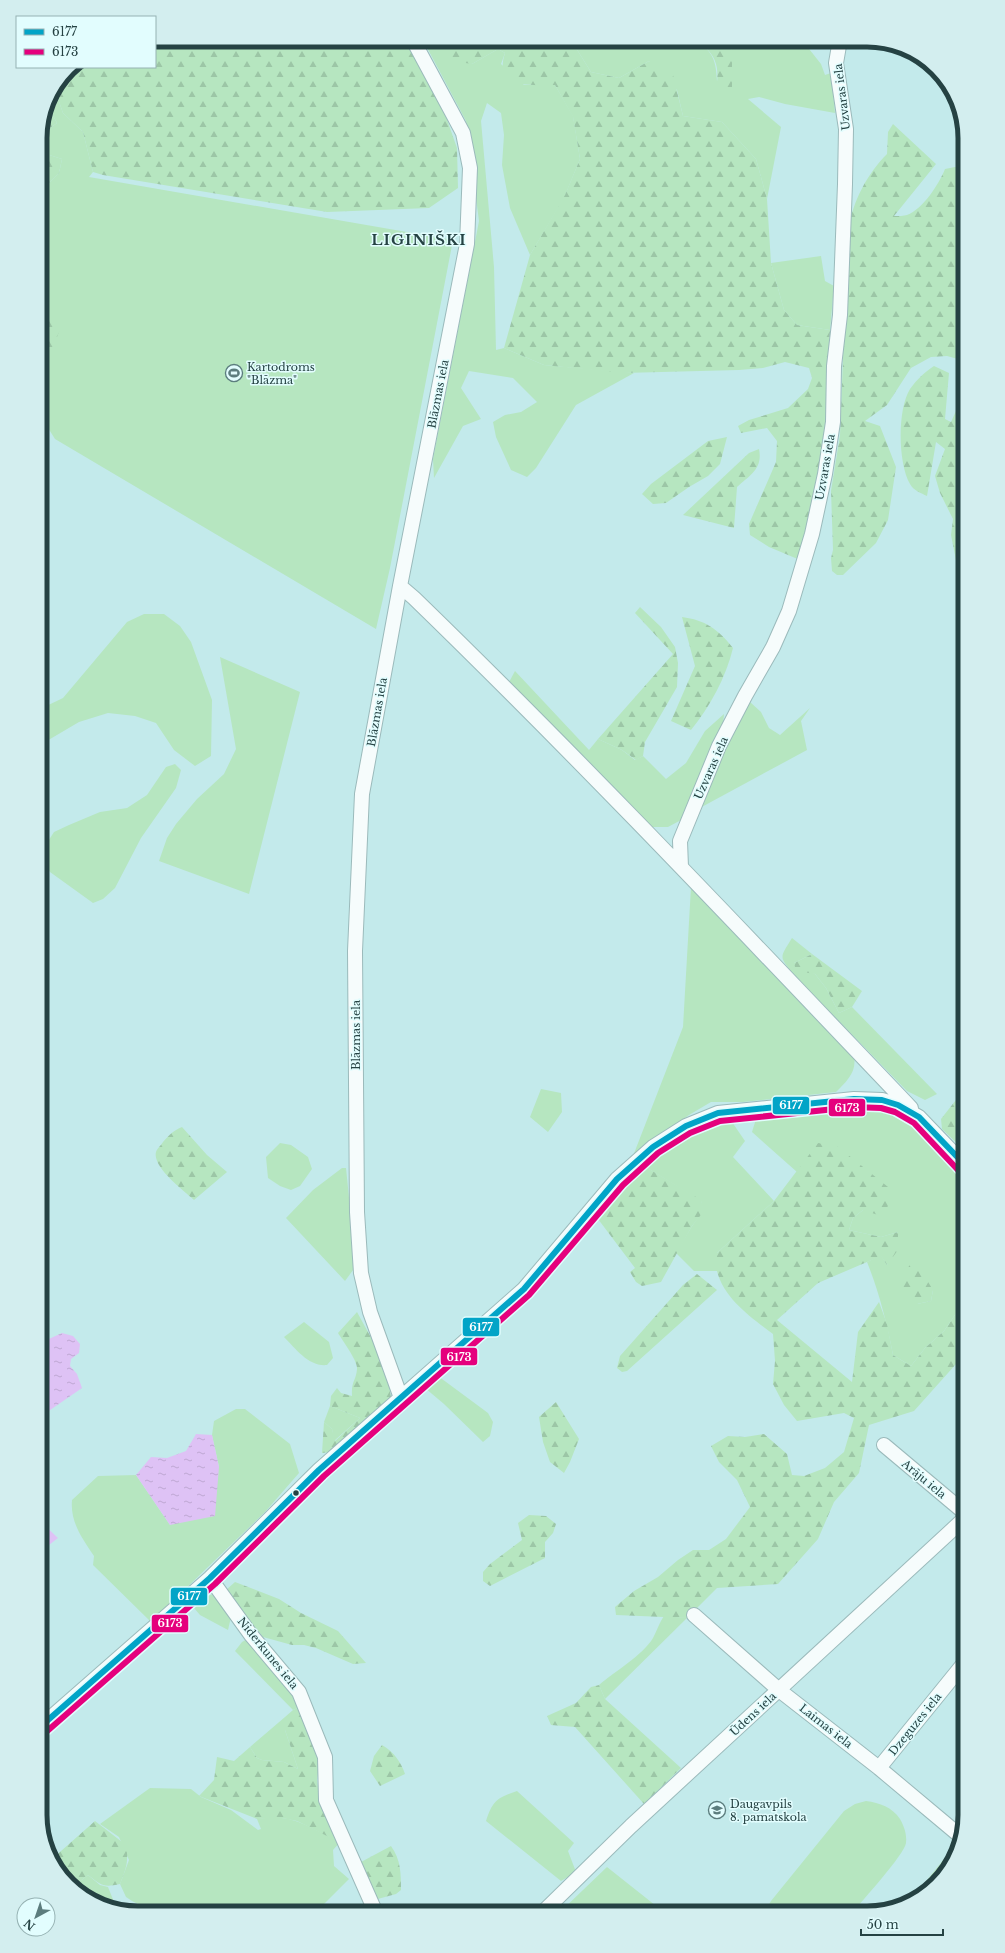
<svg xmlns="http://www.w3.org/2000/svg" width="1005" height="1953" viewBox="0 0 1005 1953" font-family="'Libre Baskerville',serif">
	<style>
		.grass { fill: #b6e6c0; fill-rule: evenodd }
		.forest { fill: url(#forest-firs) }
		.water { fill: url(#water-ripples) }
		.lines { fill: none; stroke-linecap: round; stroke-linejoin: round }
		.minor-casing { stroke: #9bbabb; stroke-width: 16 }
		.minor { stroke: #f6fcfc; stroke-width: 14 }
		.bus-1-casing { stroke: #e2fdfe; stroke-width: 9 }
		.bus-2-casing { stroke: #e2fdfe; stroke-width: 9 }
		.bus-1 { stroke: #02a4c7; stroke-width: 6 }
		.bus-2 { stroke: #e5007d; stroke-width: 6 }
		.bus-dot { fill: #254243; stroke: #e2fdfe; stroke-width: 1.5 }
		.labels { text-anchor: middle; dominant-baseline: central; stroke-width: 3; stroke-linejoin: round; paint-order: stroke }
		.street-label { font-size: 11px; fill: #254243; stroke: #e2fdfe }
		.poi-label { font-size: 11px; fill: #254243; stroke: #e2fdfe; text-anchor: start }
		.district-label { font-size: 15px; font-weight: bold; letter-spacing: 1px; fill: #254243; stroke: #e2fdfe }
		.rim { fill: none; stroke: #254243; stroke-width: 5 }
		.line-badge { stroke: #e2fdfe; stroke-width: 1.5 }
		.badge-label { font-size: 11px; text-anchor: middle; font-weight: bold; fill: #fff }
	</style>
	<defs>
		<pattern id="forest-firs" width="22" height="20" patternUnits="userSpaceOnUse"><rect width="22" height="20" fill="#b6e6c0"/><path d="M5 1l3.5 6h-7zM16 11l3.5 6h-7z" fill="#9cc6a6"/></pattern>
		<pattern id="water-ripples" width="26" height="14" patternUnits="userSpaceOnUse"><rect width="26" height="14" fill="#dec2f5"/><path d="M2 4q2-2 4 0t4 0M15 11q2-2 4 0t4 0" fill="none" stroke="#bea8d3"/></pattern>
	</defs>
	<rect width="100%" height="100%" fill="#c3eaeb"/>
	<path class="grass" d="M 423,40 L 440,40 L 444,47 L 472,64 L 498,49 L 505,53 L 501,64 L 524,85 L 555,85 L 573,116 L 580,159 L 564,198 L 530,255 L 510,208 L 502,165 L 504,135 L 501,113 L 487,103 L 481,121 L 494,267 L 496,350 L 504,348 L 544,365 L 634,373 L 576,405 L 536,468 L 527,477 L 511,470 L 496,437 L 493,422 L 505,415 L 521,412 L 537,402 L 513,378 L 469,371 L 461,388 L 481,419 L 463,426 L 434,478 L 433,459 L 479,221 L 466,121 Z
		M 571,40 L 697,40 C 713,53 716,60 717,81 L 732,50 L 722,40 L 802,40 L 821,64 L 825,75 L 831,73 L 835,113 L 785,104 L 759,97 L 748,99 L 781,127 L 767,199 L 756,159 L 722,122 L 683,116 L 677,90 L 649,61 L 619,78 L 591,72 Z
		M 55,90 L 63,113 L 83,132 L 93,172 L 89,177 L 453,240 L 390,568 L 376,629 L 55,439 L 40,415 L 40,331 L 45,316 L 40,314 L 40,212 L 49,183 L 59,173 L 62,159 L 40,152 L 40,134 L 42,134 L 57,123 L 47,104 Z
		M 821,256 L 825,281 L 834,286 L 830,330 L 797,325 L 784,310 L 771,263 Z
		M 144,614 L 164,614 L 180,626 L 191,642 L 212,700 L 211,756 L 195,766 L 174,750 L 156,723 L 135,716 L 108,713 L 79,722 L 40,745 L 40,709 L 63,698 L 127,622 Z
		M 220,657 L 300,692 L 249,894 L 159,861 L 167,838 L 176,824 L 197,799 L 224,774 L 236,749 Z
		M 515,671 L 589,750 L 598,739 L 622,750 L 635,760 L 643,756 L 666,779 L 686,763 L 705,731 L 724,714 L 723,725 L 683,819 L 668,827 L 649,827 L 508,684 Z
		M 750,702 L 761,712 L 769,728 L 780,735 L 810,708 L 801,721 L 807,750 L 698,809 L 734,725 Z
		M 175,764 L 181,770 L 176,788 L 141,838 L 115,888 L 103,899 L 93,903 L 50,872 L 44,861 L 45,846 L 54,832 L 69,825 L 100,812 L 127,808 L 147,795 L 166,767 Z
		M 691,887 L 854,1057 C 857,1072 846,1082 836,1092 L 743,1102 L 711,1102 L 689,1115 L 633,1156 L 683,1027 Z
		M 792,938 L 812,954 L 794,963 L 815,974 L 826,988 L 839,1013 L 852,1007 L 937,1094 L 925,1100 L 907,1091 L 794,975 C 779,956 779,959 792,938 Z
		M 541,1089 L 561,1093 L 562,1112 L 548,1132 L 530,1117 Z
		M 872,1104 L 887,1108 L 910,1122 L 965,1175 L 965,1303 L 961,1306 L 944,1331 L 925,1348 L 911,1366 L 893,1355 C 887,1323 879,1292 867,1262 L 881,1255 L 887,1265 L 898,1232 L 881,1237 L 849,1230 L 853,1218 L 863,1210 L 818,1144 L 797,1172 L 752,1132 L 756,1119 ZM 933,1290 L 931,1301 L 917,1304 Z
		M 732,1122 L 745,1141 L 733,1157 L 774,1201 L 717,1253 L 717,1271 L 694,1271 L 676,1253 L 692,1226 L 703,1211 L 701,1201 L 644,1166 C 670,1145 700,1128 732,1122 Z
		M 280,1143 L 291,1145 L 308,1157 L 312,1169 L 300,1186 L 291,1190 L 280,1186 L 268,1178 L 266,1157 Z
		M 342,1168 L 346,1168 L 356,1266 L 345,1281 L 286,1218 L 313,1190 Z
		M 304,1322 L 329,1342 L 333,1358 L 327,1365 C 309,1367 296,1349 284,1337 Z
		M 438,1376 L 488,1413 L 493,1422 L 490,1436 L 483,1442 L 444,1404 L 425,1388 Z
		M 330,1406 L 360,1418 L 334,1441 L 332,1429 L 324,1422 Z
		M 236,1409 L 245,1409 L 290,1444 L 299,1473 L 265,1512 L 151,1622 L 93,1565 L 94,1556 C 82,1538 70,1522 72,1500 L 98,1476 L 136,1475 L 170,1525 L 219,1467 L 212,1435 L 214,1421 Z
		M 215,1593 L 232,1613 L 228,1630 L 200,1615 L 194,1608 L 203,1598 Z
		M 664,1616 L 687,1618 L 605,1699 L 599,1685 C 614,1672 643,1655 653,1638 C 657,1631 659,1623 664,1616 Z
		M 249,1638 L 291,1688 L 300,1707 L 293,1710 L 235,1651 L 242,1642 Z
		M 285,1717 L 285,1730 L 298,1769 L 284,1762 L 262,1760 L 257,1758 L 250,1747 Z
		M 150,1788 L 191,1789 L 201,1797 L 231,1810 L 258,1830 L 261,1829 L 257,1819 C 265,1818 274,1817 282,1818 C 303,1820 321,1835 341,1841 L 333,1850 L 334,1866 L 349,1879 L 315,1913 L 156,1913 L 132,1901 L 126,1897 L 120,1884 L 129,1860 L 119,1837 L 100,1824 Z
		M 517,1791 L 574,1843 L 568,1851 L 576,1872 L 561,1881 L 486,1821 C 493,1800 497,1798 517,1791 Z
		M 866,1801 C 880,1803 892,1807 900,1819 C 904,1826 907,1834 906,1843 C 904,1855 862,1901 852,1913 L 764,1913 L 771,1901 L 844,1811 L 855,1804 Z
		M 607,1867 L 665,1913 L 559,1913 Z
		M 88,1875 L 100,1885 L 108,1887 L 116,1907 L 79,1893 L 74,1886 Z"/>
	<path class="forest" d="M 155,40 L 405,40 L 445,114 L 457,148 L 458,188 L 429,208 L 327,212 L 103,175 L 93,172 L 83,132 L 63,113 L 55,90 L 71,67 L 155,67 Z
		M 440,40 L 571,40 L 591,72 L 619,78 L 649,61 L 673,75 L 683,116 L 722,122 L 756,159 L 767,199 L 771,263 L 784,310 L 797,325 L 830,330 L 827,425 L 800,560 L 769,547 L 750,535 L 749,524 L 776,462 L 777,441 L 767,428 L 741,433 L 738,426 L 749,420 L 788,408 L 808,389 L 812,378 L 809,368 L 785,362 L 763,368 L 739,370 L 623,373 L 544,365 L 504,348 L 530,255 L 565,195 L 580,159 L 573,117 L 555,85 C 530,85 493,90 505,53 L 498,49 L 472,64 L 459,62 L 448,55 Z
		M 697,40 L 722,40 L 732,50 L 732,91 L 728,94 C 712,83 720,78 716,64 C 713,53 705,47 697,40 Z
		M 850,40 L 874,40 L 879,42 L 855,44 Z
		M 47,104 L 57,123 L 42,134 L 40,132 Z
		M 893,124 L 936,164 L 894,216 C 898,216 904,216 907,215 C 923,209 939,184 945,169 L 965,165 L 965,361 L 947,356 L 931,357 L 911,368 L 887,405 L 865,421 L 880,426 L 896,467 L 888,520 L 876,543 L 843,575 L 837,575 L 832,571 L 831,558 L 833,550 L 831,491 L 840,435 L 848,230 C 853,201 867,174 887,154 L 888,132 Z
		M 40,152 L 62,159 L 59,173 L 49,183 L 40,212 Z
		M 40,314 L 62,324 L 40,381 Z
		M 934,366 L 949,373 L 945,419 L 951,422 L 965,391 L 965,561 L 956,560 L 951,535 L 953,519 L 940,493 L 935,476 L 945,449 L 936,442 L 927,496 C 921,493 914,491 910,484 C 898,463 897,410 910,389 C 917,379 925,372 934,366 Z
		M 727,437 L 720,464 L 708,476 L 689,487 L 666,503 L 653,504 L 642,494 L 651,484 L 708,441 Z
		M 759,449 C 763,469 750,475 737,487 L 734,528 L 683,515 L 749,453 Z
		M 640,607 L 661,627 L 675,647 L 678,663 L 677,687 L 645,742 L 643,756 L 636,760 L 622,750 L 598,739 L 673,654 L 635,613 Z
		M 682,617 C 705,620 718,629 733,648 C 726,677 710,707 691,730 L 671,721 L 695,666 Z
		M 812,954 L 862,991 L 852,1007 L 839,1013 L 826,988 L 815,974 L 796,971 L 794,963 Z
		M 959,1096 L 965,1103 L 965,1151 L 942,1129 L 941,1119 Z
		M 182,1127 L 207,1155 L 227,1172 L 194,1200 C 183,1190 152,1167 156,1152 C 157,1149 161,1145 163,1142 C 169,1135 174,1130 182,1127 Z
		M 818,1143 L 837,1146 L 893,1191 L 884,1217 L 863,1210 L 853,1218 L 849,1230 L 881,1237 L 898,1232 L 898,1250 L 887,1265 L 881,1256 L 818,1283 L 777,1320 L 852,1382 L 858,1332 L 879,1302 L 887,1324 L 893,1355 L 911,1366 L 925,1348 L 944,1331 L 961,1306 L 965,1303 L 965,1354 L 914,1411 L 869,1425 L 859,1473 L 834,1502 L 818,1539 L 778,1584 L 717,1588 L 687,1618 L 616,1615 L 615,1607 L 634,1591 L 658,1577 L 678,1560 L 693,1550 L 709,1550 L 726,1539 L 750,1507 L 737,1480 L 719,1462 L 711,1446 L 728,1436 L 745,1437 L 764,1434 L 787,1454 L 792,1475 L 804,1476 L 825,1468 L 844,1452 L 854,1418 L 844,1413 L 797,1421 L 784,1405 L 773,1384 L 775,1361 L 773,1334 C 752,1318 724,1299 717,1271 C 715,1266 717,1258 717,1253 L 774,1201 Z
		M 644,1166 L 701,1200 L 704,1211 L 692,1226 L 661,1282 L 642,1286 L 636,1282 L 630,1272 L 635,1268 L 598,1219 Z
		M 914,1259 L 933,1290 L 931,1301 L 917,1304 L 906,1296 L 898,1282 Z
		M 697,1274 L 717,1290 L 627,1371 L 622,1372 L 617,1368 L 620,1356 L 683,1285 Z
		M 357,1312 L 385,1363 L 391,1397 L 365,1419 L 332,1452 L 322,1453 L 324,1422 L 332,1429 L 335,1441 L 360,1418 L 330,1406 L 331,1396 L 337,1388 L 341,1393 L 352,1396 C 351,1381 356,1381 357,1369 C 358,1361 342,1340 338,1333 Z
		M 556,1402 L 579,1439 L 570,1462 L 564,1473 L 550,1462 L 543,1442 L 539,1417 Z
		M 529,1515 L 546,1516 L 556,1524 L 553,1533 L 545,1542 L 545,1558 L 490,1586 L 483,1581 L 483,1572 L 490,1564 L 522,1540 L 518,1523 Z
		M 235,1582 L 279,1599 L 301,1613 L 338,1631 L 366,1663 L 353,1664 L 316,1648 L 304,1645 L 292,1645 L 263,1637 L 256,1628 L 218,1605 L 217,1598 Z
		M 599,1685 L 605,1699 L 681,1768 L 644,1804 L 575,1727 L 551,1725 L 547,1716 L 576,1703 L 591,1687 Z
		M 300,1707 L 310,1729 L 319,1765 L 317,1780 L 319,1796 L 341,1841 L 331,1838 L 297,1821 L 282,1818 L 257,1819 L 199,1796 L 214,1780 L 217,1757 L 234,1761 L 250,1747 L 257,1758 L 262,1760 L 284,1762 L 298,1769 L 285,1730 L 285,1717 L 293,1710 Z
		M 382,1745 C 394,1752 401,1762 405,1774 L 380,1786 L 370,1771 L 374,1756 Z
		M 95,1821 L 126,1845 C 129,1862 126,1869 120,1884 C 103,1888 101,1885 88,1875 L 74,1886 L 52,1859 Z
		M 956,1844 L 947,1871 L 911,1900 Z
		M 391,1846 C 401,1860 401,1874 401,1890 L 396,1894 L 374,1900 L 361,1862 Z"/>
	<path class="water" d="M 62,1333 L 73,1336 L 80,1344 L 79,1353 L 71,1359 L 70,1366 L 77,1374 L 82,1388 L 40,1417 L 40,1343 Z
		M 196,1434 L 212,1435 L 219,1467 L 215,1516 L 170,1525 L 136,1475 L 151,1457 L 167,1458 L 186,1451 Z
		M 40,1521 L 58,1538 L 40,1552 Z"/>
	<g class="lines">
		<g class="minor-casing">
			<path id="minor" d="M 400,586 L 414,598 C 584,763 747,936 911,1108
				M 681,867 L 680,841 L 719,746 L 745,696 L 773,647 L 789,611 L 812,534 L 825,474 L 833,422 L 834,366 L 840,315 L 845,184 L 846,129 L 836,63 L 840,40
				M 401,1398 L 370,1312 L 361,1273 L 357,1212 L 355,951 L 362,794 L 400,586 L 467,244 L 470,168 L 463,133 L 413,40
				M 884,1445 L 965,1513
				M 210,1578 L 251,1635 L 299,1692 L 325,1757 L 326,1800 L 376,1913
				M 694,1615 L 779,1690 L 879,1768 L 959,1835
				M 40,1727 L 210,1578 L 319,1470 L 524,1289 L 617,1179 L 653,1147 L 686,1126 L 718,1113 L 854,1099 L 882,1100 L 898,1105 L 919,1117 L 965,1165
				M 879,1768 L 965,1662
				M 542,1913 L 631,1826 L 965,1518"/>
		</g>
		<use href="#minor" class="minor"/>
		<g class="bus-1-casing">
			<path id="bus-1" d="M 40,1727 L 210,1578 L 319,1470 L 524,1289 L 617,1179 L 653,1147 L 686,1126 L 718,1113 L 854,1099 L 882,1100 L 898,1105 L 919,1117 L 965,1165"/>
		</g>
		<g class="bus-2-casing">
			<path id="bus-2" d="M 45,1733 L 215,1584 L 324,1476 L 529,1295 L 623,1185 L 658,1153 L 690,1133 L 720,1121 L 854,1107 L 881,1108 L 895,1112 L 914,1123 L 959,1171"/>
		</g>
		<use href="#bus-1" class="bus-1"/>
		<use href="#bus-2" class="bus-2"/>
	</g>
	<defs>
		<g id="stadium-ring" transform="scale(0.9)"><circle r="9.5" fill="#e2fdfe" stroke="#5c7d7e" stroke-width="1.5"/><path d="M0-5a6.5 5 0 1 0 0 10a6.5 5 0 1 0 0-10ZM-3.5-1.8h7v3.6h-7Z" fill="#5c7d7e"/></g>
		<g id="school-ring" transform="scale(0.9)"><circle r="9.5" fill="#e2fdfe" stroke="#5c7d7e" stroke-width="1.5"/><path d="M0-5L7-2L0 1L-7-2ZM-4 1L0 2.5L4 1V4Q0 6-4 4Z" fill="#5c7d7e"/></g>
	</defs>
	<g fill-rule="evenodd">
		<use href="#stadium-ring" x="234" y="373"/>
		<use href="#school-ring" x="717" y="1810"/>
	</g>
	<circle class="bus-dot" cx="296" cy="1493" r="3.5"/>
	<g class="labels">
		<g class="street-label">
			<text transform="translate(842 97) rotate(-97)">Uzvaras iela</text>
			<text transform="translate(438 394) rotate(-79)">Blāzmas iela</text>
			<text transform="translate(825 467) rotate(-80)">Uzvaras iela</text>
			<text transform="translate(377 712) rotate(-80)">Blāzmas iela</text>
			<text transform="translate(711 768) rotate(-66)">Uzvaras iela</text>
			<text transform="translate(356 1035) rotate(-90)">Blāzmas iela</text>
			<text transform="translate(924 1479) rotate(40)">Arāju iela</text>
			<text transform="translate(268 1653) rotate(51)">Niderkunes iela</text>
			<text transform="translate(753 1714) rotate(-43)">Ūdens iela</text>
			<text transform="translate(915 1724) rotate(-51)">Dzeguzes iela</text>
			<text transform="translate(826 1726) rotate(38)">Laimas iela</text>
		</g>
		<g class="poi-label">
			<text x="247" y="367">Kartodroms<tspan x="247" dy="13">"Blāzma"</tspan></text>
			<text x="730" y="1804">Daugavpils<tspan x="730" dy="13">8. pamatskola</tspan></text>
		</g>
		<g class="district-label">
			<text x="419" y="239">LIGINIŠKI</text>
		</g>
	</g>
	<path d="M0 0H1005V1953H0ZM138 47H867A91 91 0 0 1 958 138V1815A91 91 0 0 1 867 1906H138A91 91 0 0 1 47 1815V138A91 91 0 0 1 138 47Z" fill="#d3eeef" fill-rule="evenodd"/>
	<path class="rim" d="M138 47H867A91 91 0 0 1 958 138V1815A91 91 0 0 1 867 1906H138A91 91 0 0 1 47 1815V138A91 91 0 0 1 138 47Z"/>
	<g class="line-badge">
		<rect x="772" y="1096" width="38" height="19" rx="4" fill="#02a4c7"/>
		<rect x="828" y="1098" width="38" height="19" rx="4" fill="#e5007d"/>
		<rect x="462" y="1317" width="38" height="20" rx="4" fill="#02a4c7"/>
		<rect x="440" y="1347" width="38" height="19" rx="4" fill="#e5007d"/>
		<rect x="170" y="1587" width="38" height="19" rx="4" fill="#02a4c7"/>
		<rect x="151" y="1614" width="38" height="19" rx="4" fill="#e5007d"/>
	</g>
	<g class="badge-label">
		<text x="791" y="1109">6177</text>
		<text x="847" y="1112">6173</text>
		<text x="481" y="1331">6177</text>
		<text x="459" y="1361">6173</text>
		<text x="189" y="1600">6177</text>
		<text x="170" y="1627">6173</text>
	</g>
	<rect x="16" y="16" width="140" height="52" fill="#e2fdfe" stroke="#96b2b3"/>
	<rect x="24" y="29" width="20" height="6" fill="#02a4c7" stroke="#96b2b3"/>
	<text x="52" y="36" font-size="12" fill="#254243">6177</text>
	<rect x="24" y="49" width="20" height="6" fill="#e5007d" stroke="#96b2b3"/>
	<text x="52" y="56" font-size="12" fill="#254243">6173</text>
	<g transform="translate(36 1917) rotate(220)"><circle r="19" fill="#e2fdfe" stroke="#96b2b3"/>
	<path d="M0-3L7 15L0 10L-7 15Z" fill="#5c7d7e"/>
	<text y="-6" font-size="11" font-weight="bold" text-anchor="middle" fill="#254243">N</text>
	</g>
	<path d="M861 1929v6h82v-6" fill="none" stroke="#254243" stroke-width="2"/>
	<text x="867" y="1929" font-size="12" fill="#254243" stroke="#e2fdfe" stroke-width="3" paint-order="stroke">50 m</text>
</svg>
